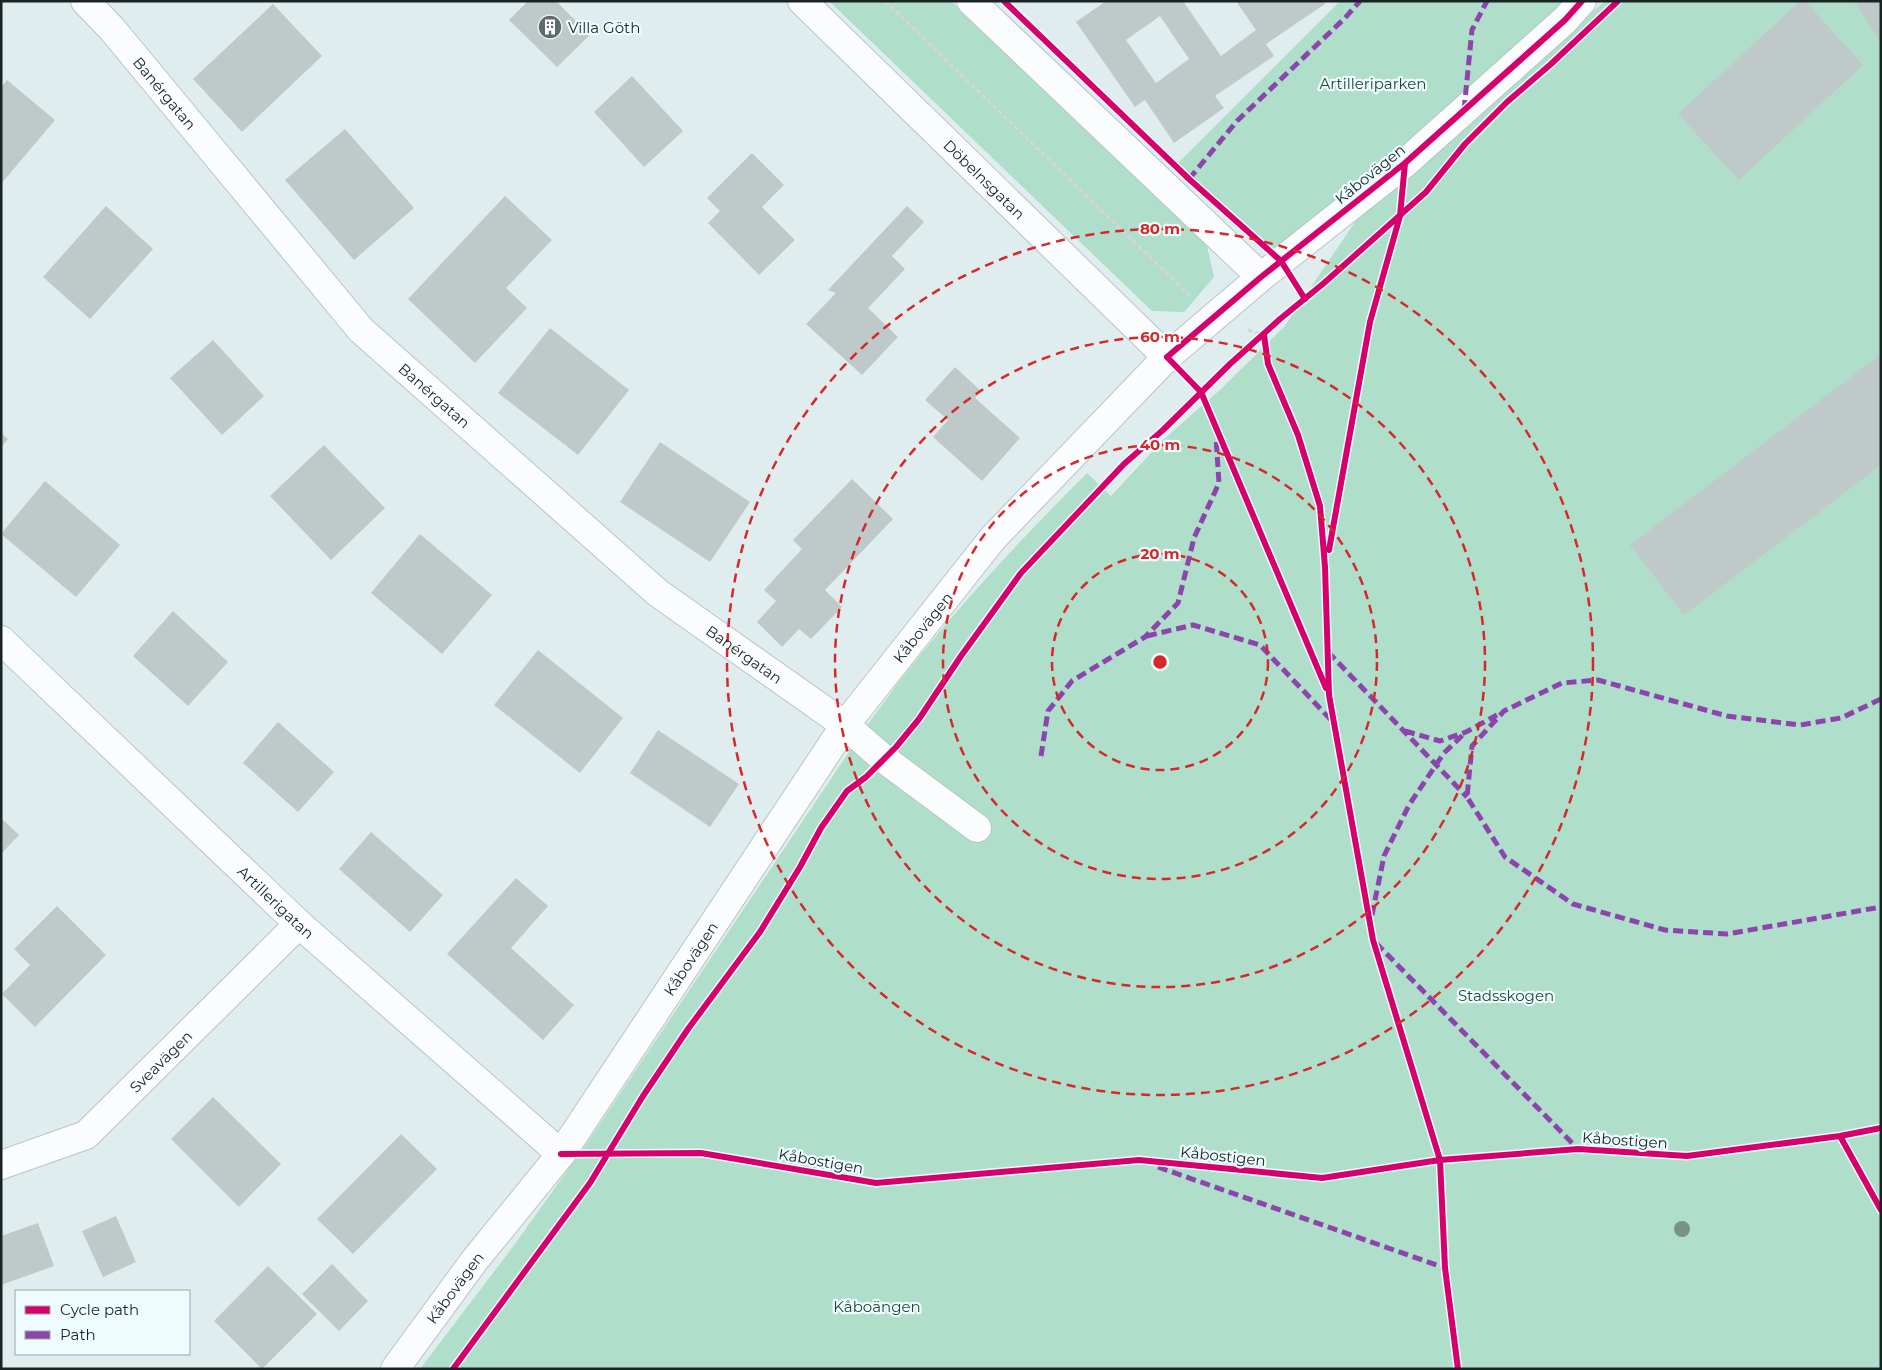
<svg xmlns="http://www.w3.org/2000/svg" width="1882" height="1370" viewBox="0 0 1882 1370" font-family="Montserrat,sans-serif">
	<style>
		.green { fill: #afdeca }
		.building { fill: #bfc9c9; fill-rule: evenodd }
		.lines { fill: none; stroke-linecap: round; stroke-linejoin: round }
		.minor-casing { stroke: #bac4c6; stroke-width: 30 }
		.path { stroke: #d3d7d7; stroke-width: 3; stroke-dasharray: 5 2.5; stroke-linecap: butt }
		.minor { stroke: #fafcfd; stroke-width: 28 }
		.quiet { stroke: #8e44ad; stroke-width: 5; stroke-dasharray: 10 5; stroke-linecap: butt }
		.cycleway-casing { stroke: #eefcff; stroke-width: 9 }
		.cycleway { stroke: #d6006c; stroke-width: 6 }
		.tree { fill: #779389 }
		.ring { fill: none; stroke: #d62828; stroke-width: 2.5; stroke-dasharray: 9 6 }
		.labels { text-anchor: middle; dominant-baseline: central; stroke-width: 4.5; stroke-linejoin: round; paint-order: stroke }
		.poi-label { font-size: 15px; fill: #1a2324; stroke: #eefcff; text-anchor: start }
		.park-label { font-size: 15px; fill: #214936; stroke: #eefcff }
		.street-label { font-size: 15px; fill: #1a2324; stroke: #eefcff }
		.centre { fill: #d62828; stroke: #eefcff; stroke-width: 2.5 }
		.ring-label { font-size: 15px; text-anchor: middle; font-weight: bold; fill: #d62828; stroke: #eefcff; stroke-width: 4.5; stroke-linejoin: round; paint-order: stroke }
	</style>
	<rect width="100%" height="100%" fill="#e0edef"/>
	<path class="green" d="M 829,1 L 951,1 L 1207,246 L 1214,277 L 1184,312 L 1152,311 Z
		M 1340,1 L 1582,1 L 1281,261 L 1178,163 Z
		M 1605,1 L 1881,1 L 1881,1369 L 420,1369 L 512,1248 L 585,1146 L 861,734 C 877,712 892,690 909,669 C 964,600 1024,536 1087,473 L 1111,496 L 1164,439 L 1221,389 L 1284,327 L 1355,222 Z"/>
	<path class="building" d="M 528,1 L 556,1 L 590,35 L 557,67 L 509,20 Z
		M 1106,1 L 1183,1 L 1221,56 L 1256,30 L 1236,1 L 1269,1 L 1270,3 L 1272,1 L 1323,1 L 1325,4 L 1266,44 L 1274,56 L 1215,96 L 1224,108 L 1174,143 L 1145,100 L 1135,107 L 1076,22 ZM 1160,16 L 1189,59 L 1156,83 L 1126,40 Z
		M 1800,1 L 1805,1 L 1863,65 L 1739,180 L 1678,114 Z
		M 1854,1 L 1881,1 L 1881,42 Z
		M 273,4 L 322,56 L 242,132 L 193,79 Z
		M 632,76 L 683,131 L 644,167 L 594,112 Z
		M 7,80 L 55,120 L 1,184 L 1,87 Z
		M 345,129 L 414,208 L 354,260 L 285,180 Z
		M 752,153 L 784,185 L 762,207 L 795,240 L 759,275 L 708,223 L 720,211 L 707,198 Z
		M 505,196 L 552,240 L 506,288 L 527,308 L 475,363 L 408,299 Z
		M 106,206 L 153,249 L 90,319 L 43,277 Z
		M 907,206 L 924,222 L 892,256 L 905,269 L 868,308 L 898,337 L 862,375 L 806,324 L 836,293 L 828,290 Z
		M 550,328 L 629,390 L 578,455 L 498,393 Z
		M 213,340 L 264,396 L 222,435 L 170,378 Z
		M 1881,354 L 1881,465 L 1684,615 L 1630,545 Z
		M 955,367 L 981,391 L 975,398 L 1020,438 L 982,481 L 933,437 L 948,420 L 925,400 Z
		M 1,433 L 8,439 L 1,448 Z
		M 660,442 L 750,502 L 710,562 L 620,502 Z
		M 324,445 L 385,508 L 331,560 L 270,496 Z
		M 852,479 L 893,519 L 825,590 L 842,607 L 811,639 L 799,629 L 782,647 L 757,622 L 776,601 L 764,590 L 802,549 L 793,540 Z
		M 45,481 L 120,545 L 76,597 L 1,534 Z
		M 420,534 L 492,595 L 442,654 L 371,593 Z
		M 173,611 L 228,662 L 188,706 L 133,656 Z
		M 538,650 L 623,718 L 580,773 L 494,705 Z
		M 278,722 L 334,772 L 298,812 L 243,763 Z
		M 658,730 L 739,784 L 710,827 L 630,773 Z
		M 1,818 L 19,835 L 1,854 Z
		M 371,832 L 443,895 L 410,932 L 339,869 Z
		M 516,878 L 548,906 L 511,948 L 574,1005 L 543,1040 L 447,954 Z
		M 57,906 L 106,955 L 35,1027 L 2,994 L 30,965 L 14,949 Z
		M 213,1097 L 281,1164 L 239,1207 L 171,1139 Z
		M 401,1134 L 437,1169 L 353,1254 L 317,1219 Z
		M 116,1216 L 136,1262 L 103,1277 L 82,1231 Z
		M 38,1223 L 54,1266 L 1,1285 L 1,1236 Z
		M 332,1264 L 368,1301 L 339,1331 L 302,1294 Z
		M 268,1266 L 317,1314 L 262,1369 L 214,1321 Z"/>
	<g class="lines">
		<g class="minor-casing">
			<g id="minor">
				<path id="s1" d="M 85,1 L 112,29 L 361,330 L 658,593 L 845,725 L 884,759 L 977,828"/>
				<path id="s2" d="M 802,1 L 1167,357"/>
				<path d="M 971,1 L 1261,277"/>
				<path id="s3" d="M 1,640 L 299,924 L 561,1154"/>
				<path id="s4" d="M 1,1165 L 86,1135 L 299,924"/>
				<path id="s5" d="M 395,1369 L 474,1261 L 561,1154 L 845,725 L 993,538 L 1167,357 L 1261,277 L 1405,163 L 1565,20 L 1582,1"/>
			</g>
		</g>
		<path class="path" d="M 885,1 L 1190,296
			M 1248,330 L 1264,335"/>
		<use href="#minor" class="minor"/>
		<path class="quiet" d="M 1464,110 L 1472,30 L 1487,1
			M 1189,179 L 1237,121 L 1345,18 L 1360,1
			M 1147,636 L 1193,625 L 1260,645 L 1332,721
			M 1328,652 L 1467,797
			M 1881,699 L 1841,718 L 1800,725 L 1727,716 L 1598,680 L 1562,683 L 1504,711 L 1472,746 L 1467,797 L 1505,857 L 1573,904 L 1665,930 L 1727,934 L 1881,907
			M 1405,731 L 1440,741 L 1466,732 L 1497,715
			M 1041,756 L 1048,711 L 1072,681 L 1145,637 L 1178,603 L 1194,538 L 1219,483 L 1216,438
			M 1372,915 L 1384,856 L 1409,805 L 1444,753 L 1466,732
			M 1376,943 L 1578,1149
			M 1158,1167 L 1445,1268"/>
		<g class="cycleway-casing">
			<path id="cycleway" d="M 1004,1 L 1189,179 L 1281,261 L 1305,299
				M 1264,335 L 1268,364 L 1298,435 L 1320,506 L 1325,567 L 1329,695 L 1373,940 L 1440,1160 L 1445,1268 L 1458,1369
				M 1329,550 L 1370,322 L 1400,216 L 1405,163
				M 1326,688 L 1201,392 L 1167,357 L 1261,277 L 1405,163 L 1565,20 L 1582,1
				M 1840,1136 L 1881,1210
				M 561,1154 L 701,1153 L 876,1183 L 1139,1160 L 1322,1178 L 1440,1160 L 1578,1149 L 1687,1156 L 1840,1136 L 1881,1128
				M 453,1369 L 590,1183 L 643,1096 L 688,1029 L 760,932 L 800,867 L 821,828 L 847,791 L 866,777 L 896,747 L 919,719 L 961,656 L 1021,573 L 1124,464 L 1163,430 L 1230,364 L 1280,319 L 1324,283 L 1426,192 L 1465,144 L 1507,102 L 1551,64 L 1618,1"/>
		</g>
		<use href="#cycleway" class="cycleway"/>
	</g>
	<circle class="tree" cx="1682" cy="1229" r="8"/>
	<g class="ring">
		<circle cx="1160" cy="662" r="108"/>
		<circle cx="1160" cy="662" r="217"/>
		<circle cx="1160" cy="662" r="325"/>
		<circle cx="1160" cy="662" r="433"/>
	</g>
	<defs>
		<g id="building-disc" transform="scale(1.25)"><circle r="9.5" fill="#5f6a6b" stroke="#eefcff"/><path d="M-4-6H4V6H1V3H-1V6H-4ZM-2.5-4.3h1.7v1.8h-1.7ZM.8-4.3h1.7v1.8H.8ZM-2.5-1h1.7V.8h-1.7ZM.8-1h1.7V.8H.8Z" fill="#fff"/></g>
	</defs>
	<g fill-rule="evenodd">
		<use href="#building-disc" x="550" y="27"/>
	</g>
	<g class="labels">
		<g class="poi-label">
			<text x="568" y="27">Villa Göth</text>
		</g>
		<g class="park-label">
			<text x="1373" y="83">Artilleriparken</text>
			<text x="1506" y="995">Stadsskogen</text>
			<text x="877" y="1306">Kåboängen</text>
		</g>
		<g class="street-label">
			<text stroke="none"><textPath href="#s1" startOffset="122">Banérgatan</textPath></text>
			<text transform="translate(1370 174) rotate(-39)">Kåbovägen</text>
			<text stroke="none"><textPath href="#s2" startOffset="255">Döbelnsgatan</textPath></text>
			<text stroke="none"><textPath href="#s1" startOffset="528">Banérgatan</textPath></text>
			<text stroke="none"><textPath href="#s5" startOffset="911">Kåbovägen</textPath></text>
			<text stroke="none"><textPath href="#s1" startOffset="932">Banérgatan</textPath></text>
			<text stroke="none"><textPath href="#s3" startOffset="380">Artillerigatan</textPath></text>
			<text stroke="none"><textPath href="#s5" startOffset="506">Kåbovägen</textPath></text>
			<text stroke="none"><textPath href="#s4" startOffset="195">Sveavägen</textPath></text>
			<text transform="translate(1625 1140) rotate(4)">Kåbostigen</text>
			<text transform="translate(1223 1156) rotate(6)">Kåbostigen</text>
			<text transform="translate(821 1161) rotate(10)">Kåbostigen</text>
			<text stroke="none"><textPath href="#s5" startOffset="101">Kåbovägen</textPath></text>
		</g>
	</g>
	<circle cx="1160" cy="662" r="8" class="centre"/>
	<g class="ring-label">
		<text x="1160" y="234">80 m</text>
		<text x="1160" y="342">60 m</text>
		<text x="1160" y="450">40 m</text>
		<text x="1160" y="559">20 m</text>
	</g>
	<rect width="1882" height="1370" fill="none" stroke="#1a2324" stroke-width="5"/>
	<rect x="15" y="1290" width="175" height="65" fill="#eefcff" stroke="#99a5a7"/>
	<rect x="25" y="1306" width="25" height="8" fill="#d6006c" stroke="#99a5a7"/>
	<text x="60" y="1315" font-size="15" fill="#1a2324">Cycle path</text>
	<rect x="25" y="1331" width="25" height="8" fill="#8e44ad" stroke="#99a5a7"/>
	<text x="60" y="1340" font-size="15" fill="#1a2324">Path</text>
</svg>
